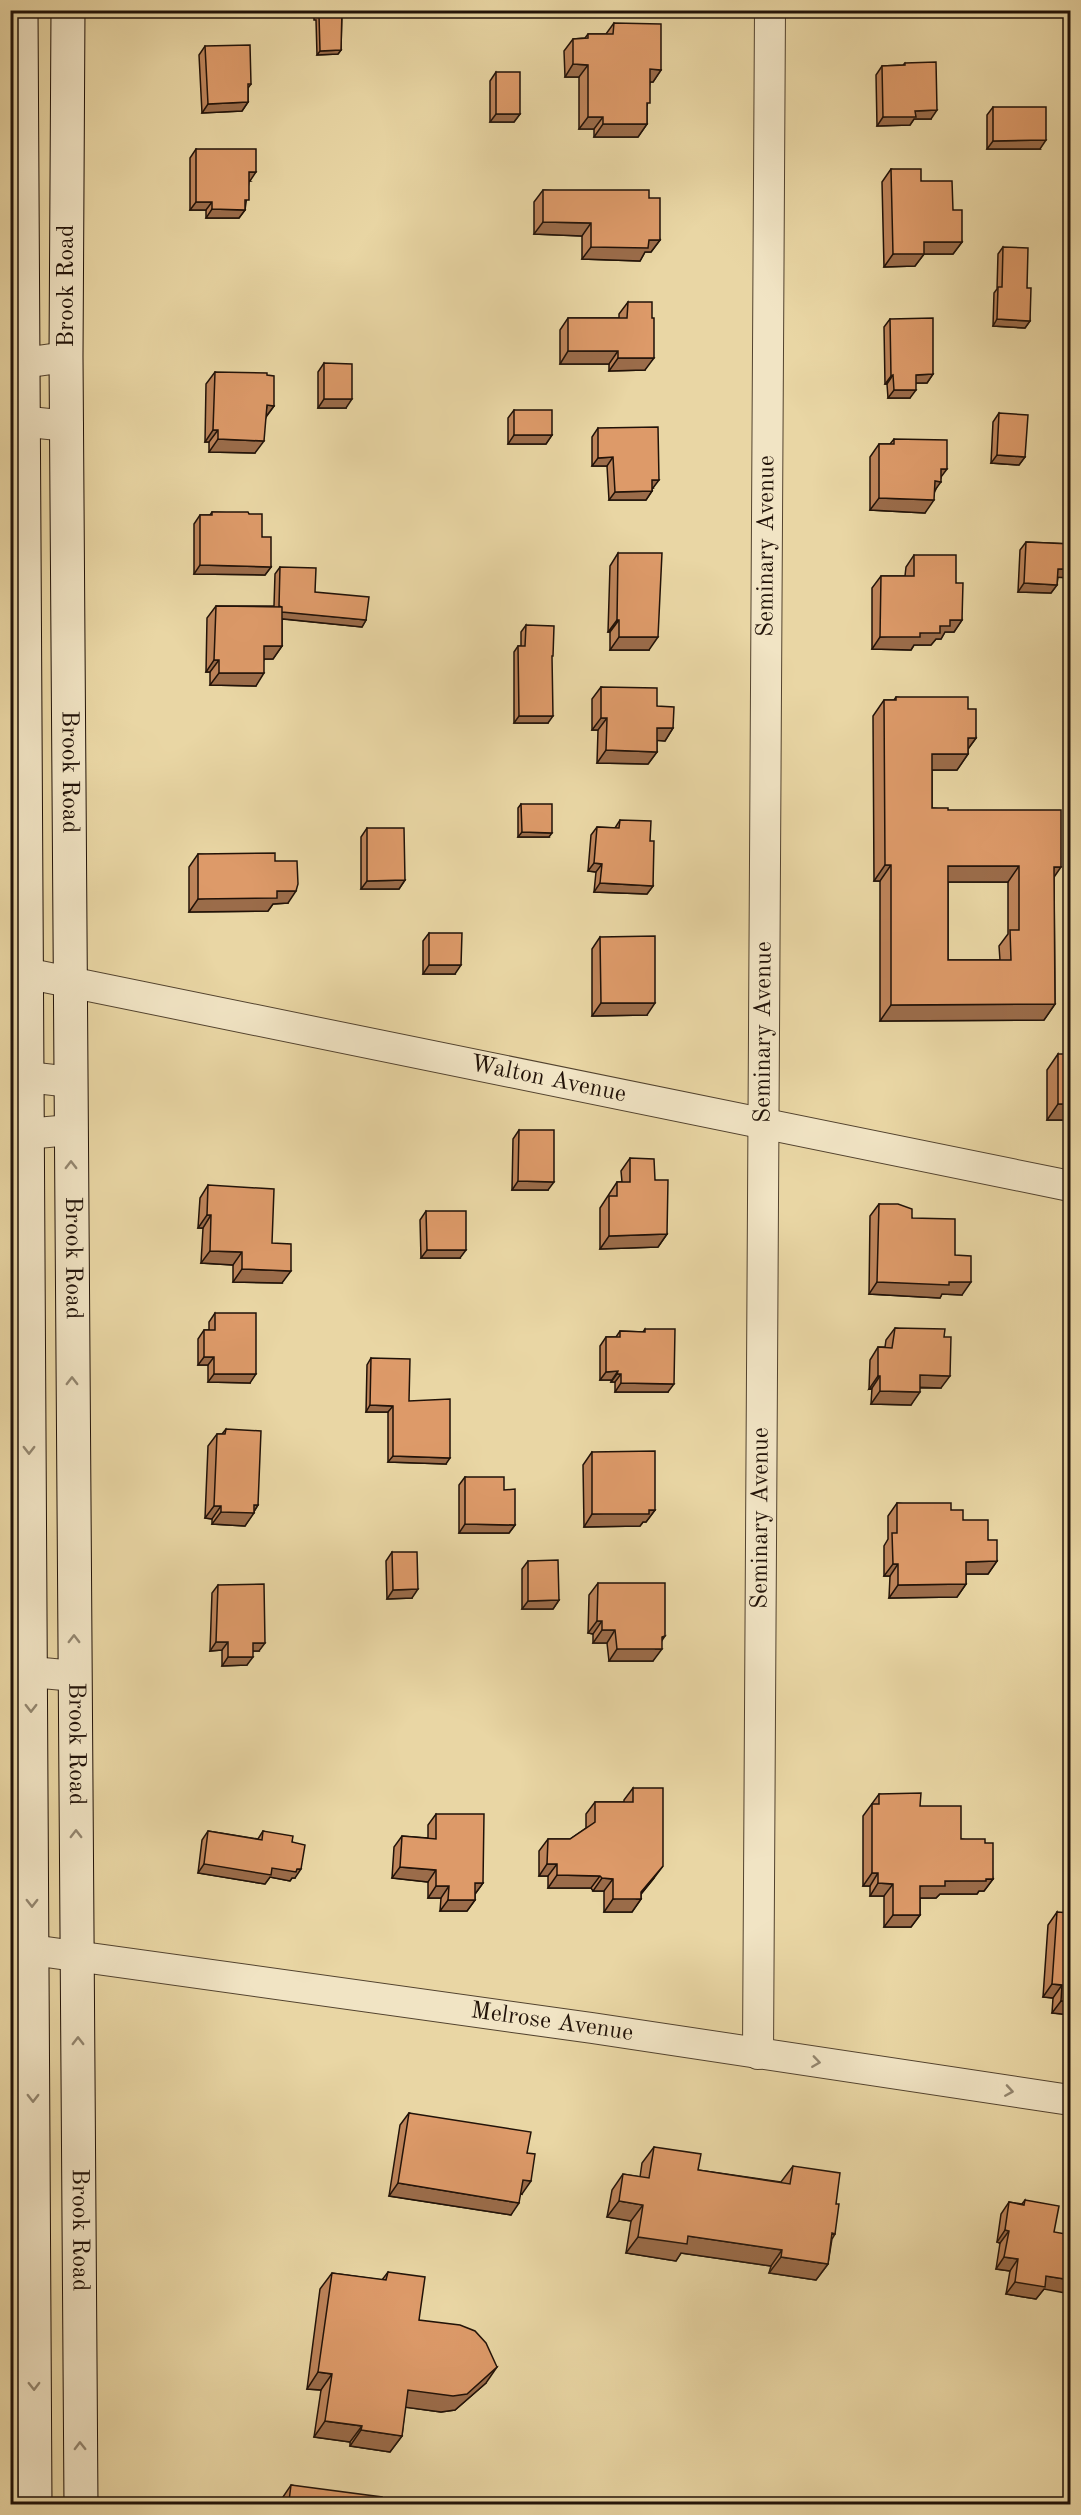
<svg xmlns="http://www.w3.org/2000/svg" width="1081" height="2515" viewBox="0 0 1081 2515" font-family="'Old Standard TT',serif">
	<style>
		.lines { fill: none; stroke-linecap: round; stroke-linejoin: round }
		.street-casing { stroke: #53432f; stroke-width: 32 }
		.secondary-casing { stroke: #211208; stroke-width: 35 }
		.street { stroke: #f1e4c4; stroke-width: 30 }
		.secondary { stroke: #f1e4c4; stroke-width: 33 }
		.wall { fill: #be845a; stroke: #211208; stroke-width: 1.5; fill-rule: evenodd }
		.shaded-wall { fill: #9b6c4a; stroke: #211208; stroke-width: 1.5 }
		.building { fill: #dd9a69; stroke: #211208; stroke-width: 1.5; fill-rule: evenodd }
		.oneway { stroke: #93866f }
		.labels { text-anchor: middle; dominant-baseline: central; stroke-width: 5; stroke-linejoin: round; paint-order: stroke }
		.street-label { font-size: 24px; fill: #211208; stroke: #f1e4c4 }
	</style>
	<rect width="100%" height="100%" fill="#e9d6a4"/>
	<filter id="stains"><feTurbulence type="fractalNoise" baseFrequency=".00333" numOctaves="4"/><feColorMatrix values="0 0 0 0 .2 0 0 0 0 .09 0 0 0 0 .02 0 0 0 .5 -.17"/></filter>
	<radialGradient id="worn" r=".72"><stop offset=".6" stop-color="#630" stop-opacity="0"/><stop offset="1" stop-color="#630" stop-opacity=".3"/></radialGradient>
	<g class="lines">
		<g class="street-casing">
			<g id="street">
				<path d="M 10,361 L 23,363 L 66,357"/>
				<path d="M 10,420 L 68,426"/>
				<path id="s1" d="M 25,973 L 1070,1186"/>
				<path d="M 10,1075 L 71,1082"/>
				<path d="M 10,1132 L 26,1134 L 70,1130"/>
				<path d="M 10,1670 L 75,1676"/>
				<path id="s2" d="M 32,1950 L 592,2028 L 1070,2100"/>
				<path id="s3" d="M 758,2054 L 770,10"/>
			</g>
		</g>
		<g class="secondary-casing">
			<g id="secondary">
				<path d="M 21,10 L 35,2504"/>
				<path id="s4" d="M 68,10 L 66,357 L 81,2504"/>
			</g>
		</g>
		<use href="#street" class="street"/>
		<use href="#secondary" class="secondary"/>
	</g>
	<path class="wall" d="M 314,10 L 342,10 L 341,50 L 338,54 L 317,55 L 316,20 L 314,20 Z
		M 614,23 L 661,70 L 653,82 L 650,82 L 647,107 L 647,124 L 638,137 L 594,137 L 594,129 L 579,129 L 579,77 L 565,77 L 564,51 L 573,39 L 585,38 L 588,34 L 606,34 Z
		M 205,46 L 251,84 L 248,88 L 248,102 L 242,111 L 202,113 L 199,55 Z
		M 905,63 L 931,119 L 914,119 L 910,125 L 877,126 L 876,75 L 882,66 L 903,65 Z
		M 496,72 L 520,114 L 514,122 L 490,122 L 490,81 Z
		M 993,107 L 1040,149 L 987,149 L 987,115 Z
		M 196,149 L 250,181 L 249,181 L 245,210 L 239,218 L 206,218 L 206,210 L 190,210 L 190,158 Z
		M 891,169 L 921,181 L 953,210 L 962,242 L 953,254 L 924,254 L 915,266 L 884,267 L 882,182 Z
		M 543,190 L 649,198 L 660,240 L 651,252 L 645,252 L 640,261 L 582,259 L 582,236 L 534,234 L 534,202 Z
		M 1003,247 L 1027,288 L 1030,321 L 1025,328 L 993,326 L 994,293 L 997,289 L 998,254 Z
		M 628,302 L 645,370 L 609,371 L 609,364 L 560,364 L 560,330 L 568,318 L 619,318 L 619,314 Z
		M 890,319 L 933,374 L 927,383 L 916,383 L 910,398 L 888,398 L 887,384 L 885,384 L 884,327 Z
		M 324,363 L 346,408 L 318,408 L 318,372 Z
		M 215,372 L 274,406 L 266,417 L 255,453 L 209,452 L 209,442 L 205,442 L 206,384 Z
		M 514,410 L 552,435 L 546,444 L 508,444 L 508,418 Z
		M 999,413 L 1025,457 L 1019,465 L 991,463 L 993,422 Z
		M 598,428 L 653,488 L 652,488 L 652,491 L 646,500 L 609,500 L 607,466 L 592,466 L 592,437 Z
		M 894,439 L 941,478 L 925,513 L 870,510 L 870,457 L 879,444 L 890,444 Z
		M 212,512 L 249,514 L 262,537 L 271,567 L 265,575 L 194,574 L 194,524 L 200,515 L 210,515 Z
		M 1026,542 L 1071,544 L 1071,578 L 1058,577 L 1057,585 L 1051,593 L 1018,592 L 1020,550 Z
		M 618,553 L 649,650 L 610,650 L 610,632 L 608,632 L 610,566 Z
		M 914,555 L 956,583 L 962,620 L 954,632 L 945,632 L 941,639 L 936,639 L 931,645 L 914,645 L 911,650 L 872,649 L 872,588 L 881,576 L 905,576 L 906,567 Z
		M 280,567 L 315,592 L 366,620 L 362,627 L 282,619 L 282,646 L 273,659 L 264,659 L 256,686 L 210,685 L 210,672 L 206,672 L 207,618 L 216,606 L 274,606 L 275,574 Z
		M 526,625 L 548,723 L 514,723 L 514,652 L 518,646 L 521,646 L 521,632 Z
		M 601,687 L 657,706 L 673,728 L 665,741 L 657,740 L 657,752 L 648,764 L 597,763 L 598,730 L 592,730 L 592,699 Z
		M 896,697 L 968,709 L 976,738 L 968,749 L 968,754 L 957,770 L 932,770 L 932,808 L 948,810 L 1054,878 L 1055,1004 L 1044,1020 L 880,1021 L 880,881 L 874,881 L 873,716 L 884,700 L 894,700 ZM 948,882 L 1008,882 L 1008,934 L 999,946 L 1000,960 L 948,960 Z
		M 521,804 L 549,837 L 518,837 L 518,808 Z
		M 620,820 L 650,841 L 653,886 L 647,894 L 594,892 L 596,872 L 588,871 L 591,835 L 597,827 L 615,828 Z
		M 367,828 L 405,880 L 399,889 L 361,889 L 361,837 Z
		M 198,854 L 275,861 L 288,903 L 273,904 L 268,911 L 189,912 L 189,867 Z
		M 429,933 L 455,974 L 423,974 L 423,941 Z
		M 600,937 L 647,1015 L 592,1016 L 592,949 Z
		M 1058,1054 L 1071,1120 L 1047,1120 L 1047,1070 Z
		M 519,1130 L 548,1190 L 512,1190 L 513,1139 Z
		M 630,1158 L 655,1180 L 667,1234 L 658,1247 L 600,1249 L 600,1208 L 617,1182 L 622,1182 L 621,1171 Z
		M 208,1185 L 282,1283 L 233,1282 L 233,1265 L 201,1263 L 203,1228 L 198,1228 L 200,1198 Z
		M 879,1204 L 912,1218 L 955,1255 L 962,1295 L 942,1294 L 940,1298 L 869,1294 L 870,1216 Z
		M 426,1211 L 460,1258 L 421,1258 L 420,1220 Z
		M 215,1313 L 250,1383 L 208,1382 L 208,1365 L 198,1365 L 198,1339 L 204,1330 L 209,1330 L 209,1322 Z
		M 895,1328 L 944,1337 L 941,1388 L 920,1388 L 911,1405 L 871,1404 L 872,1388 L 869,1389 L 870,1360 L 878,1347 L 885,1347 L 886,1340 Z
		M 645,1329 L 668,1392 L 615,1392 L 615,1382 L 611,1382 L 612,1380 L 600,1380 L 600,1346 L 606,1337 L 616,1337 L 620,1331 L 643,1332 Z
		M 371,1358 L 409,1401 L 446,1464 L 388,1462 L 388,1412 L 366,1412 L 367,1365 Z
		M 226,1429 L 258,1505 L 245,1526 L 212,1524 L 212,1519 L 205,1518 L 208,1446 L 217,1434 L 222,1434 Z
		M 592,1452 L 655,1510 L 646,1522 L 643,1522 L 640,1526 L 584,1527 L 583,1465 Z
		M 465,1477 L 504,1490 L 515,1525 L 509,1533 L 459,1533 L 459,1485 Z
		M 897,1503 L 951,1510 L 988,1540 L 997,1561 L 988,1574 L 966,1574 L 966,1584 L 957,1597 L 889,1598 L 890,1576 L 884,1576 L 884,1546 L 888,1539 L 888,1516 Z
		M 392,1552 L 412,1598 L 387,1599 L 386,1561 Z
		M 528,1561 L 559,1600 L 553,1609 L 522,1609 L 522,1569 Z
		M 598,1583 L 662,1640 L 653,1661 L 609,1661 L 607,1643 L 593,1643 L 593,1634 L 588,1633 L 589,1595 Z
		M 218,1585 L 259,1651 L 253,1651 L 247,1665 L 222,1666 L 222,1650 L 210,1651 L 212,1593 Z
		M 633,1788 L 654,1878 L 641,1894 L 641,1899 L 632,1912 L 604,1912 L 604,1891 L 593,1891 L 591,1888 L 548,1888 L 548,1876 L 539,1876 L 539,1851 L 548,1839 L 570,1839 L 586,1828 L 586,1814 L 595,1802 L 624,1802 L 624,1800 Z
		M 879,1794 L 920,1806 L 961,1839 L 985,1843 L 993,1879 L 984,1891 L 979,1891 L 977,1894 L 940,1894 L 936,1898 L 920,1898 L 920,1915 L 911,1927 L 884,1927 L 884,1896 L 870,1896 L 870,1886 L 863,1886 L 863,1816 Z
		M 436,1814 L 483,1883 L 475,1894 L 475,1900 L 467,1911 L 440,1911 L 441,1898 L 428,1898 L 428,1882 L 392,1878 L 394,1847 L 402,1836 L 428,1838 L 428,1825 Z
		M 208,1831 L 258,1839 L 263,1831 L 292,1842 L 295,1878 L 292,1878 L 290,1881 L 270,1877 L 265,1884 L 198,1873 L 202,1840 Z
		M 1057,1912 L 1071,2015 L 1052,2013 L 1053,1998 L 1043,1997 L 1048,1925 Z
		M 409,2113 L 527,2153 L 522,2194 L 521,2193 L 511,2215 L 389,2196 L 400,2125 Z
		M 654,2147 L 698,2170 L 781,2182 L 793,2166 L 836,2204 L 835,2234 L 832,2239 L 828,2264 L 816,2280 L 769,2273 L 771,2266 L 681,2253 L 676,2261 L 626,2253 L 631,2221 L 607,2217 L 612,2190 L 623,2174 L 640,2177 L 642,2163 Z
		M 1025,2200 L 1044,2289 L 1036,2299 L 1006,2294 L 1010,2271 L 996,2269 L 1000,2243 L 997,2242 L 1001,2214 L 1009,2202 L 1022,2204 Z
		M 388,2272 L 419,2320 L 486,2383 L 455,2410 L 441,2412 L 405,2407 L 402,2436 L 390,2452 L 350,2446 L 350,2442 L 314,2437 L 321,2390 L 307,2389 L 320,2289 L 332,2273 L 382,2280 Z
		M 291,2485 L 381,2505 L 271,2505 L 275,2499 L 281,2500 Z"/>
	<path class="shaded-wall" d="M 341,50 L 338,54 L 317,55 L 320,51 Z
		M 573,64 L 588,65 L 579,77 L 565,77 Z
		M 650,69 L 661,70 L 653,82 L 641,82 Z
		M 248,102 L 242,111 L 202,113 L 208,104 Z
		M 937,110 L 931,119 L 914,119 L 910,125 L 877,126 L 883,117 L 915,111 Z
		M 496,114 L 520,114 L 514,122 L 490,122 Z
		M 588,117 L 603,117 L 594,129 L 579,129 Z
		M 603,124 L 647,124 L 638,137 L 594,137 Z
		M 1046,140 L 1040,149 L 987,149 L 993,141 Z
		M 249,172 L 256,172 L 250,181 L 243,180 Z
		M 196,202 L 212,202 L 206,210 L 190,210 Z
		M 212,209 L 245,210 L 239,218 L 206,218 Z
		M 543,222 L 591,223 L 582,236 L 534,234 Z
		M 649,240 L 660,240 L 651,252 L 645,252 L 640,261 L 582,259 L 591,247 Z
		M 924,242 L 962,242 L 953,254 L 924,254 L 915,266 L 884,267 L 893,254 Z
		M 997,319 L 1030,321 L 1025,328 L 993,326 Z
		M 568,351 L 618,351 L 609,364 L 560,364 Z
		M 618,358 L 654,358 L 645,370 L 609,371 Z
		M 933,374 L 927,383 L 910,383 L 916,375 Z
		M 893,375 L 887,384 L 885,384 L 891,376 Z
		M 894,390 L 916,390 L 910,398 L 888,398 Z
		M 324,399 L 352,399 L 346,408 L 318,408 Z
		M 267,405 L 274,406 L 265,418 Z
		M 213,430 L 218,430 L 209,442 L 205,442 Z
		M 514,435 L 552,435 L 546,444 L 508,444 Z
		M 218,439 L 264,441 L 255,453 L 209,452 Z
		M 997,455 L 1025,457 L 1019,465 L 991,463 Z
		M 613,457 L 607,466 L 592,466 L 598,458 Z
		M 941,469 L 947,469 L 938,481 L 941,482 L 932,494 L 926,494 Z
		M 652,480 L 659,480 L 653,488 L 646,489 Z
		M 652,491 L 646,500 L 609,500 L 615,492 Z
		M 879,498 L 934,500 L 925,513 L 870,510 Z
		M 200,565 L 271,567 L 265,575 L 194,574 Z
		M 1058,569 L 1071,569 L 1071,578 L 1052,577 Z
		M 1024,583 L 1057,585 L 1051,593 L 1018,592 Z
		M 279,611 L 366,620 L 362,627 L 274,618 Z
		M 617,620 L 619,620 L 610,632 L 608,632 Z
		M 950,620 L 962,620 L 954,632 L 945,632 L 941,639 L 936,639 L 931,645 L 914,645 L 911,650 L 872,649 L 880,637 L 920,633 L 940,626 Z
		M 619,637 L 658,637 L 649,650 L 610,650 Z
		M 264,646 L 282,646 L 273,659 L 256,659 Z
		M 214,660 L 219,660 L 210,672 L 206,672 Z
		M 219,673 L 264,673 L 256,686 L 210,685 Z
		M 519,716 L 553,716 L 548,723 L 514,723 Z
		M 601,718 L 607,718 L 598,730 L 592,730 Z
		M 657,728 L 673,728 L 665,741 L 649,740 Z
		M 968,738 L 976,738 L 965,753 Z
		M 606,750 L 657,752 L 648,764 L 597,763 Z
		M 932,754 L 968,754 L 957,770 L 921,770 Z
		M 522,832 L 552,833 L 549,837 L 518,837 Z
		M 594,863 L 602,864 L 596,872 L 588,871 Z
		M 885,865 L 891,865 L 880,881 L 874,881 Z
		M 948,866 L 1019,866 L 1008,882 L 937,882 Z
		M 1054,867 L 1061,867 L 1050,883 Z
		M 405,880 L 399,889 L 361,889 L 367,881 Z
		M 600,883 L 653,886 L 647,894 L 594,892 Z
		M 277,891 L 296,891 L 288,903 L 273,904 L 268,911 L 189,912 L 198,899 Z
		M 429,965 L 461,965 L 455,974 L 423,974 Z
		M 601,1003 L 655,1003 L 647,1015 L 592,1016 Z
		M 1055,1004 L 1044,1020 L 880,1021 L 891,1005 Z
		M 1058,1104 L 1071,1104 L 1071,1120 L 1047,1120 Z
		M 518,1181 L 554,1182 L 548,1190 L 512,1190 Z
		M 207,1215 L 211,1215 L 203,1228 L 198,1228 Z
		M 667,1234 L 658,1247 L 600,1249 L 609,1236 Z
		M 427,1250 L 466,1250 L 460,1258 L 421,1258 Z
		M 210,1251 L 242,1252 L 233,1265 L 201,1263 Z
		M 242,1269 L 291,1271 L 282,1283 L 233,1282 Z
		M 877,1282 L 971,1282 L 962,1295 L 942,1294 L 940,1298 L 869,1294 Z
		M 204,1357 L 214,1357 L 208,1365 L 198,1365 Z
		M 618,1371 L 612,1380 L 600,1380 L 606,1372 Z
		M 214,1374 L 256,1374 L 250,1383 L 208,1382 Z
		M 617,1374 L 621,1374 L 615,1382 L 611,1382 Z
		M 920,1375 L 950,1376 L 941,1388 L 912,1387 Z
		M 878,1376 L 880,1376 L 872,1388 L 869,1389 Z
		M 621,1383 L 674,1384 L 668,1392 L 615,1392 Z
		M 880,1391 L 920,1392 L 911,1405 L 871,1404 Z
		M 370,1405 L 393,1406 L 388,1412 L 366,1412 Z
		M 393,1456 L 450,1458 L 446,1464 L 388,1462 Z
		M 254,1505 L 258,1505 L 253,1513 L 254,1513 L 245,1526 L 212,1524 L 221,1512 Z
		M 214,1506 L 221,1506 L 212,1519 L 205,1518 Z
		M 655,1510 L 646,1522 L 643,1522 L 640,1526 L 584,1527 L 592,1514 Z
		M 465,1524 L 515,1525 L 509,1533 L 459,1533 Z
		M 997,1561 L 988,1574 L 957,1574 L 966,1562 Z
		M 893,1564 L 898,1564 L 890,1576 L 884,1576 Z
		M 966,1584 L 957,1597 L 889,1598 L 898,1585 Z
		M 418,1589 L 412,1598 L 387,1599 L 393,1590 Z
		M 559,1600 L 553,1609 L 522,1609 L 528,1601 Z
		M 597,1621 L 602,1621 L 593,1634 L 588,1633 Z
		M 602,1630 L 615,1630 L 607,1643 L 593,1643 Z
		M 665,1636 L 656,1649 L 662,1649 L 653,1661 L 609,1661 L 617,1649 Z
		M 216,1642 L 228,1642 L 222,1650 L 210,1651 Z
		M 253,1643 L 265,1643 L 259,1651 L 247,1651 Z
		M 228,1657 L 253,1657 L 247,1665 L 222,1666 Z
		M 204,1864 L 297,1869 L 301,1869 L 295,1878 L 292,1878 L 290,1881 L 270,1877 L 265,1884 L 198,1873 Z
		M 547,1864 L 557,1864 L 548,1876 L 539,1876 Z
		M 663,1866 L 654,1878 L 637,1899 L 641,1899 L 632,1912 L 604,1912 L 613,1899 L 641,1892 Z
		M 400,1867 L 436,1870 L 428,1882 L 392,1878 Z
		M 872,1873 L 878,1873 L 870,1886 L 863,1886 Z
		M 557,1875 L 600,1876 L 591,1888 L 548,1888 Z
		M 602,1878 L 613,1879 L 604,1891 L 593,1891 Z
		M 993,1879 L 984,1891 L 979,1891 L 977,1894 L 940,1894 L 936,1898 L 911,1898 L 920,1886 L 945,1881 Z
		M 475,1883 L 483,1883 L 475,1894 L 467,1895 Z
		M 878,1883 L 893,1884 L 884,1896 L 870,1896 Z
		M 436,1886 L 449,1886 L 441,1898 L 428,1898 Z
		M 448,1900 L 475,1900 L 467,1911 L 440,1911 Z
		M 893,1915 L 920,1915 L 911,1927 L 884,1927 Z
		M 1052,1984 L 1062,1985 L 1053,1998 L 1043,1997 Z
		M 1061,2001 L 1071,2001 L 1071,2015 L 1052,2013 Z
		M 523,2180 L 531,2181 L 522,2194 L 514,2192 Z
		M 398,2183 L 519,2203 L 511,2215 L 389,2196 Z
		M 619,2201 L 643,2205 L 631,2221 L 607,2217 Z
		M 1005,2230 L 1009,2231 L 1000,2243 L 997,2242 Z
		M 688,2236 L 782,2250 L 771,2266 L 681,2253 L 676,2261 L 626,2253 L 638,2237 Z
		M 781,2257 L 828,2264 L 816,2280 L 769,2273 Z
		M 1004,2257 L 1018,2259 L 1010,2271 L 996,2269 Z
		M 1046,2276 L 1071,2280 L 1071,2294 L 1044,2289 L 1036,2299 L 1006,2294 L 1015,2282 Z
		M 497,2367 L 486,2383 L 455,2410 L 441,2412 L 396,2406 L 408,2390 Z
		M 318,2372 L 332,2374 L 321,2390 L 307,2389 Z
		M 325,2421 L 362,2426 L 350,2442 L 314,2437 Z
		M 361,2430 L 402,2436 L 390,2452 L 350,2446 Z"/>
	<path class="building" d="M 317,10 L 342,10 L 341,50 L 320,51 L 319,15 L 317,15 Z
		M 614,23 L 661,24 L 661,70 L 650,69 L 650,103 L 647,103 L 647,124 L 603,124 L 603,117 L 588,117 L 588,65 L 573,64 L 573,39 L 588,38 L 588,34 L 613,34 Z
		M 250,45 L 251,84 L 248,84 L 248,102 L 208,104 L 205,46 Z
		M 936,62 L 937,110 L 915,111 L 916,117 L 883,117 L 882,66 L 905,65 L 905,63 Z
		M 496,72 L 520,72 L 520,114 L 496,114 Z
		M 993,107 L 1046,107 L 1046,140 L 993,141 Z
		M 196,149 L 256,149 L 256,172 L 249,172 L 249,200 L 245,200 L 245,210 L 212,209 L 212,202 L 196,202 Z
		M 891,169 L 921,169 L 921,181 L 952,181 L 953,210 L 962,210 L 962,242 L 924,242 L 924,254 L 893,254 Z
		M 543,190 L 649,190 L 649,198 L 660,198 L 660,240 L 649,240 L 648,248 L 591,247 L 591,223 L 543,222 Z
		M 1003,247 L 1028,248 L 1027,288 L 1031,288 L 1030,321 L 997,319 L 998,287 L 1002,287 Z
		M 628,302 L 652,302 L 652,318 L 654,318 L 654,358 L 618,358 L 618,351 L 568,351 L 568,318 L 627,318 Z
		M 933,318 L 933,374 L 916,375 L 916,390 L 894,390 L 893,375 L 891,376 L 890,319 Z
		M 324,363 L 352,364 L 352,399 L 324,399 Z
		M 215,372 L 267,373 L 267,375 L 274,376 L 274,406 L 267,405 L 264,441 L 218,439 L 218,430 L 213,430 Z
		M 514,410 L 552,410 L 552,435 L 514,435 Z
		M 999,413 L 1028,415 L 1025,457 L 997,455 Z
		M 658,427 L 659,480 L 652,480 L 652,491 L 615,492 L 613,457 L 598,458 L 598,428 Z
		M 894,439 L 947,440 L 947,469 L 941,469 L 941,482 L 935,481 L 934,500 L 879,498 L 879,444 L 894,444 Z
		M 212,512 L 248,512 L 249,514 L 262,514 L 262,537 L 271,537 L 271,567 L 200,565 L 200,515 L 212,515 Z
		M 1026,542 L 1071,544 L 1071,569 L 1058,569 L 1057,585 L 1024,583 Z
		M 618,553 L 662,553 L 658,637 L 619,637 L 619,620 L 617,620 Z
		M 914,555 L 956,555 L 956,583 L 963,583 L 962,620 L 950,620 L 950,626 L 940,626 L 940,633 L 920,633 L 920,637 L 880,637 L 881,576 L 914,576 Z
		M 280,567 L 316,568 L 315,592 L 369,597 L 366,620 L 282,612 L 282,607 L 279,606 Z
		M 216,606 L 282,607 L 282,646 L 264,646 L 264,673 L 219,673 L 219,660 L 214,660 Z
		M 526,625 L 554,626 L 553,656 L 552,656 L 553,716 L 519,716 L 518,646 L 525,646 Z
		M 601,687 L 657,688 L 657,706 L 674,707 L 673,728 L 657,728 L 657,752 L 606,750 L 607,718 L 601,718 Z
		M 896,697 L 968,697 L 968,709 L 976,709 L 976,738 L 968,738 L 968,754 L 932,754 L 932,808 L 948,808 L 948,810 L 1061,810 L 1061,867 L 1054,867 L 1055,1004 L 891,1005 L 891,865 L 885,865 L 884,700 L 896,700 ZM 948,866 L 1019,866 L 1019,930 L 1010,930 L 1011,960 L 948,960 Z
		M 521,804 L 552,804 L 552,833 L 522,832 Z
		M 620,820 L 651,821 L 650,841 L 654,841 L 653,886 L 600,883 L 602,864 L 594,863 L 597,827 L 619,828 Z
		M 367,828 L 404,828 L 405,880 L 367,881 Z
		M 275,853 L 275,861 L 297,861 L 298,884 L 296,891 L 277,891 L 277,898 L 198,899 L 198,854 Z
		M 429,933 L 462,933 L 461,965 L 429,965 Z
		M 655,936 L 655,1003 L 601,1003 L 600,937 Z
		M 1058,1054 L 1071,1054 L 1071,1104 L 1058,1104 Z
		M 519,1130 L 554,1130 L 554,1182 L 518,1181 Z
		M 630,1158 L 654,1159 L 655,1180 L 668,1180 L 667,1234 L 609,1236 L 609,1196 L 617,1196 L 617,1182 L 630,1182 Z
		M 208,1185 L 274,1189 L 272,1243 L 291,1244 L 291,1271 L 242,1269 L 242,1252 L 210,1251 L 211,1215 L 207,1215 Z
		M 879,1204 L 898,1204 L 912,1209 L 912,1218 L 955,1219 L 955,1255 L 971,1256 L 971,1282 L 949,1282 L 949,1285 L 877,1282 Z
		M 426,1211 L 466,1211 L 466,1250 L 427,1250 Z
		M 215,1313 L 256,1313 L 256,1374 L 214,1374 L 214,1357 L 204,1357 L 204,1330 L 215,1330 Z
		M 895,1328 L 945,1329 L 944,1337 L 951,1337 L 950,1376 L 920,1375 L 920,1392 L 880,1391 L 880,1376 L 878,1376 L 878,1347 L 892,1348 Z
		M 645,1329 L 675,1329 L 674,1384 L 621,1383 L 621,1374 L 617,1374 L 618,1371 L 606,1372 L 606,1337 L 620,1337 L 620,1331 L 645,1332 Z
		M 371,1358 L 410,1359 L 409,1401 L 450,1399 L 450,1458 L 393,1456 L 393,1406 L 370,1405 Z
		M 226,1429 L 261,1431 L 258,1505 L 254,1505 L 254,1513 L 221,1512 L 221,1506 L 214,1506 L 217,1434 L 225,1434 Z
		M 655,1451 L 655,1510 L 649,1510 L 649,1514 L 592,1514 L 592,1452 Z
		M 465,1477 L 504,1477 L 504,1490 L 515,1489 L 515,1525 L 465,1524 Z
		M 897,1503 L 951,1503 L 951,1510 L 963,1510 L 963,1520 L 988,1520 L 988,1540 L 997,1540 L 997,1561 L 966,1562 L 966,1584 L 898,1585 L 898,1564 L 893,1564 L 892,1533 L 897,1533 Z
		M 392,1552 L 417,1552 L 418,1589 L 393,1590 Z
		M 558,1560 L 559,1600 L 528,1601 L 528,1561 Z
		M 598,1583 L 665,1583 L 665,1636 L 662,1637 L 662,1649 L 617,1649 L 615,1630 L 602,1630 L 602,1621 L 597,1621 Z
		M 264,1584 L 265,1643 L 253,1643 L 253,1657 L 228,1657 L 228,1642 L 216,1642 L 218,1585 Z
		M 633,1788 L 663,1788 L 663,1866 L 641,1892 L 641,1899 L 613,1899 L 613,1879 L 602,1878 L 600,1876 L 557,1875 L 557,1864 L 547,1864 L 548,1839 L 570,1839 L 595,1822 L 595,1802 L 633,1802 Z
		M 921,1793 L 920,1806 L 961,1806 L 961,1839 L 985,1839 L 985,1843 L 993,1843 L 993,1879 L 986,1879 L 986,1881 L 945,1881 L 945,1886 L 920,1886 L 920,1915 L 893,1915 L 893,1884 L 878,1883 L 878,1873 L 872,1873 L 872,1804 L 879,1804 L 879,1794 Z
		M 436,1814 L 484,1814 L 483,1883 L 475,1883 L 475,1900 L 448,1900 L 449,1886 L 436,1886 L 436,1870 L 400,1867 L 402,1836 L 436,1839 Z
		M 208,1831 L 262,1840 L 263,1831 L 293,1836 L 292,1842 L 305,1845 L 301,1869 L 297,1869 L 296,1872 L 272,1868 L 271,1875 L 204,1864 Z
		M 1057,1912 L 1071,1913 L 1071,2001 L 1061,2001 L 1062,1985 L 1052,1984 Z
		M 409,2113 L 531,2132 L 527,2153 L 535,2154 L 531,2181 L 523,2180 L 519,2203 L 398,2183 Z
		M 654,2147 L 701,2154 L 698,2170 L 790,2184 L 793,2166 L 840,2173 L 836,2204 L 839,2204 L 835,2234 L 832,2233 L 828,2264 L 781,2257 L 782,2250 L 688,2236 L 687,2244 L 638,2237 L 643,2205 L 619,2201 L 623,2174 L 649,2178 Z
		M 1025,2200 L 1059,2206 L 1054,2232 L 1071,2235 L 1071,2280 L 1046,2276 L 1045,2287 L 1015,2282 L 1018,2259 L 1004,2257 L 1009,2231 L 1005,2230 L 1009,2202 L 1024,2205 Z
		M 388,2272 L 425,2277 L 419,2320 L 460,2325 L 475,2331 L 486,2343 L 497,2367 L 467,2394 L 453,2396 L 408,2390 L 402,2436 L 361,2430 L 362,2426 L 325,2421 L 332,2374 L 318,2372 L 332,2273 L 386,2280 Z
		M 291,2485 L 382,2497 L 381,2505 L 274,2505 L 275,2499 L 289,2501 Z"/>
	<defs><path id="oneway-chevron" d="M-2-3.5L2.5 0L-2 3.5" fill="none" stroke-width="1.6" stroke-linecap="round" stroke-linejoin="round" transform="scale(1.5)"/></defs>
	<g class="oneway">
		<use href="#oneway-chevron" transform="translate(71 1165) rotate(-90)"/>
		<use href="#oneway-chevron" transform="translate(72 1381) rotate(-90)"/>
		<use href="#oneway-chevron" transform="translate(29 1450) rotate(90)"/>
		<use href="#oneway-chevron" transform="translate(74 1639) rotate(-90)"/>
		<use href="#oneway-chevron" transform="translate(31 1708) rotate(90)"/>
		<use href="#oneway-chevron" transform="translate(76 1834) rotate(-90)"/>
		<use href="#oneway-chevron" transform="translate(32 1903) rotate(90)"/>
		<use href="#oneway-chevron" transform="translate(78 2041) rotate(-90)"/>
		<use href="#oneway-chevron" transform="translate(816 2062) rotate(8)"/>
		<use href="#oneway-chevron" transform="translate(1009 2091) rotate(9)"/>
		<use href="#oneway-chevron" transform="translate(33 2098) rotate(90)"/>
		<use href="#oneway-chevron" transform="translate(34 2386) rotate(89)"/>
		<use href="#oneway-chevron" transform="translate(80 2446) rotate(-91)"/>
	</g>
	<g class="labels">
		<g class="street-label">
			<text transform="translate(67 286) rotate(-90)">Brook Road</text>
			<text stroke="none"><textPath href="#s3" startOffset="1508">Seminary Avenue</textPath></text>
			<text stroke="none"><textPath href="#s4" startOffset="762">Brook Road</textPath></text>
			<text stroke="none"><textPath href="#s3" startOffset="1022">Seminary Avenue</textPath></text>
			<text stroke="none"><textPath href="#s1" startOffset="534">Walton Avenue</textPath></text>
			<text stroke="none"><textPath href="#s4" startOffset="1248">Brook Road</textPath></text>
			<text stroke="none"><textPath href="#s3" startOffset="536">Seminary Avenue</textPath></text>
			<text stroke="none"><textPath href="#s4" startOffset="1734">Brook Road</textPath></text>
			<text stroke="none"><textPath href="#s2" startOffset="525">Melrose Avenue</textPath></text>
			<text stroke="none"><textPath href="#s4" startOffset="2220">Brook Road</textPath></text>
		</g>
	</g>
	<rect width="1081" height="2515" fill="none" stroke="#e9d6a4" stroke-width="36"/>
	<rect x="12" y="12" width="1057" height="2491" fill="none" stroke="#211208" stroke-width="3"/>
	<rect x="18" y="18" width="1045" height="2479" fill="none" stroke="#211208" stroke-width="1.5"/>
	<rect width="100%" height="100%" filter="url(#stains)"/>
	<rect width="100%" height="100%" fill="url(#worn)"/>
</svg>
